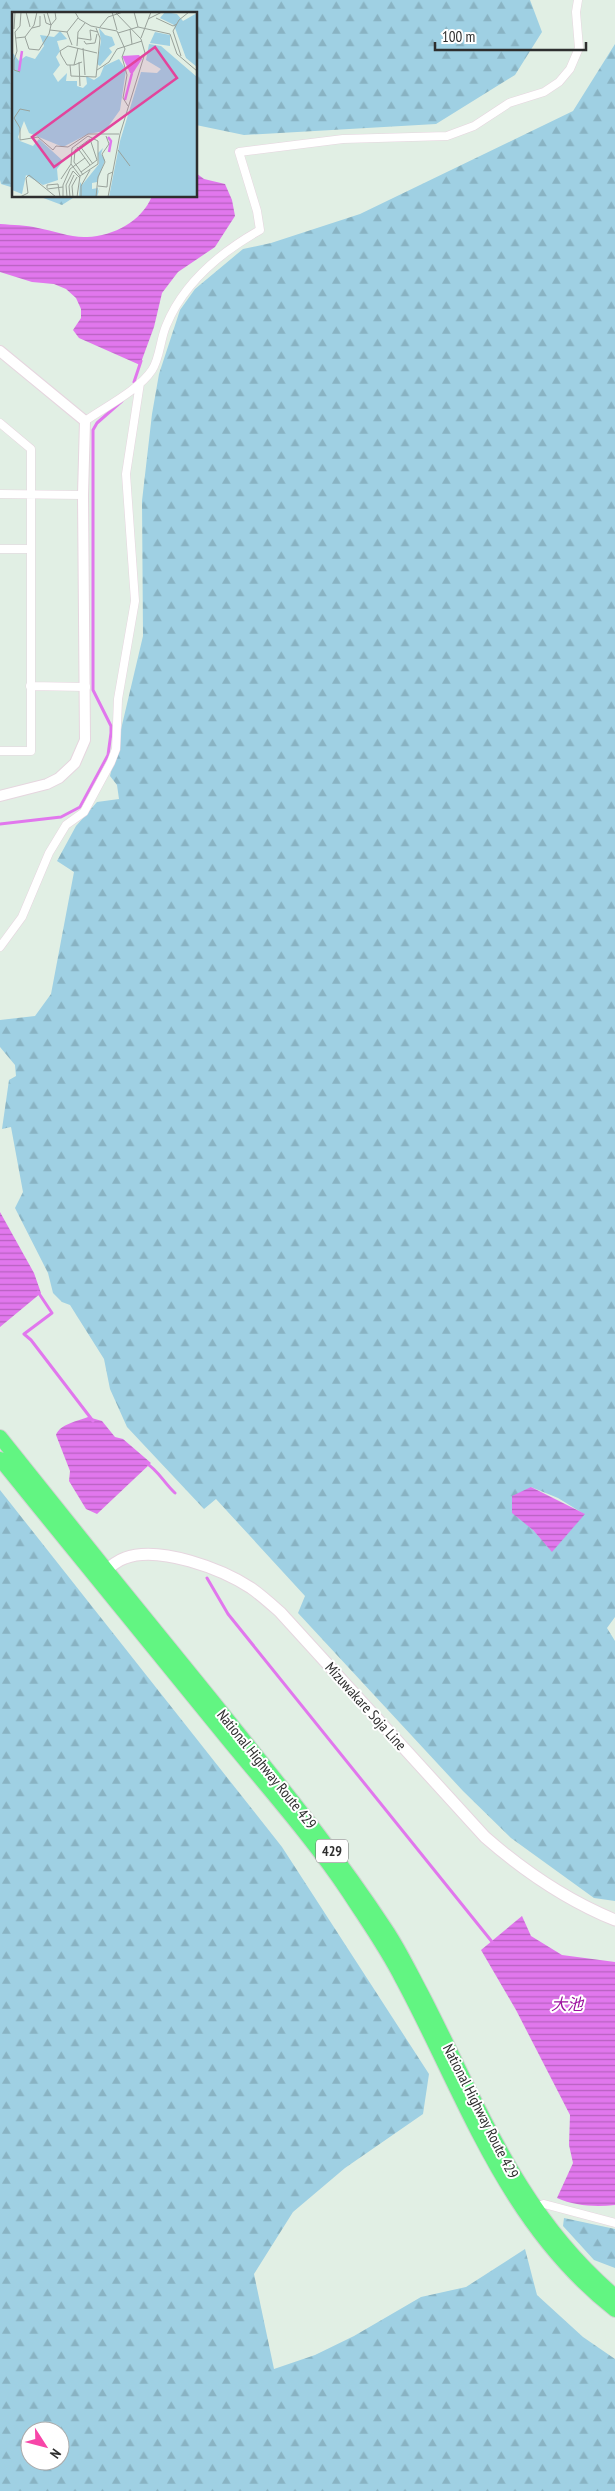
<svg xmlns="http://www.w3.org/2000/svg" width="615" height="2491" viewBox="0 0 615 2491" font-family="'PT Sans Narrow','Noto Sans JP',sans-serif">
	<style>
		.forest { fill: url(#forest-firs); fill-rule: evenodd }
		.water { fill: url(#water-rules) }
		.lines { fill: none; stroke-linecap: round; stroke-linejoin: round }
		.stream { stroke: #e177ed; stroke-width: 3 }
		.minor-casing { stroke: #e6d6df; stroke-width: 9 }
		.tertiary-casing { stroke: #e6d6df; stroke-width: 12 }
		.secondary-casing { stroke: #e6d6df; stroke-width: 13 }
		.trunk-casing { stroke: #d1d1d1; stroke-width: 16 }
		.minor { stroke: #fff; stroke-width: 8 }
		.tertiary { stroke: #fff; stroke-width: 10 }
		.secondary { stroke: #fff; stroke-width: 11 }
		.trunk { stroke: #62f582; stroke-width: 14 }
		.labels { text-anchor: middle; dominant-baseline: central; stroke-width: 4; stroke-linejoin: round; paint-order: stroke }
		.shield { fill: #fff; stroke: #6d6d6d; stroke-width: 1 }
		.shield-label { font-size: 14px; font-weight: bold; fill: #2e2e2e }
		.street-label { font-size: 15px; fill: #2e2e2e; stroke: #fff }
		.water-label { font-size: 16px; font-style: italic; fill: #9c109f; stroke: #fff }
		.inset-river { fill: none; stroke: #e177ed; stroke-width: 2.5 }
		.inset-road { fill: none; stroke: #99a29b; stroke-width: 1 }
		.view { fill: #e3449c; fill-opacity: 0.15; stroke: #e3449c; stroke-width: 2.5 }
		.inset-edge { fill: none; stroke: #2e2e2e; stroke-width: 2.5 }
	</style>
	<defs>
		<pattern id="forest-firs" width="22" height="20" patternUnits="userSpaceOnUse" patternTransform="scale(1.25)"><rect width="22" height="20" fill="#9fd0e3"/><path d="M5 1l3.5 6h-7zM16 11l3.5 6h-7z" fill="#89b3c3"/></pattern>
		<pattern id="water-rules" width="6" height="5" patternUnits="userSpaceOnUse" patternTransform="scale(1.25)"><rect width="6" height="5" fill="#e177ed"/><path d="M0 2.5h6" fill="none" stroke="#b762c0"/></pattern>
	</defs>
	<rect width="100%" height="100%" fill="#e1efe4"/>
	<path class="forest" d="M 0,0 L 530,0 L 542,32 L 515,75 L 436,124 L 244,135 L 196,125 L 196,14 L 14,14 L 14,188 L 1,184 L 0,180 Z
		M 615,44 L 615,1617 L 607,1628 L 615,1641 L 615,1901 L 594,1898 L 511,1838 L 463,1791 L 298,1613 L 305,1596 L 216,1499 L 204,1509 L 127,1427 L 110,1389 L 104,1359 L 70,1305 L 62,1302 L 53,1293 L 48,1273 L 15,1208 L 23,1192 L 11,1127 L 2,1129 L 9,1080 L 16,1076 L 15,1065 L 0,1047 L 0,1020 L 35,1016 L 51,994 L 74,872 L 57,861 L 76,826 L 97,802 L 119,799 L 117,785 L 110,776 L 143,636 L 142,501 L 152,414 L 159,374 L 180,310 L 195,289 L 243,249 L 271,243 L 360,214 L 573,111 ZM 531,1487 L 558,1498 L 584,1514 L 552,1551 L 533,1530 Z
		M 38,196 L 76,196 L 62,205 Z
		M 0,1490 L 282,1847 L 429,2074 L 423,2114 L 345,2168 L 293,2212 L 254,2274 L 274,2369 L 315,2355 L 354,2336 L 421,2297 L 466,2287 L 525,2249 L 537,2295 L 583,2337 L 615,2359 L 615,2491 L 0,2491 ZM 30,2431 L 60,2431 L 60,2461 L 30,2461 Z
		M 564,2218 L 615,2229 L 615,2268 L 594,2260 L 563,2226 Z"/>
	<path class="water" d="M 196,173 L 204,179 L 225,184 L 232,200 L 235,216 L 215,247 L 178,272 L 162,293 L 154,327 L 140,365 L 79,338 L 73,330 L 81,318 L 81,309 L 76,298 L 66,289 L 54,284 L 32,282 L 0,272 L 0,224 C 13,225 26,225 38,228 C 54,231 72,238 87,237 C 114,236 142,221 152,196 L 196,196 Z
		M 0,1212 L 34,1273 L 41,1293 L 0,1327 Z
		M 88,1417 L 102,1421 L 115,1437 L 123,1439 L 151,1463 L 97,1514 L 86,1509 L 69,1481 L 70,1471 L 56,1435 C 60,1424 78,1421 88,1417 Z
		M 531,1487 L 585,1514 L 552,1552 L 533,1530 L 512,1513 L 512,1496 Z
		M 522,1916 L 531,1936 L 562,1955 L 615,1962 L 615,2205 C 595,2207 575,2206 557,2198 L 573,2163 L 569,2145 L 570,2115 L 516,2010 L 481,1950 Z"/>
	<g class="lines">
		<path class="stream" d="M 134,382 L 141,361
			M 0,824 L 61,817 L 80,807 L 108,755 L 111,733 L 111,726 L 93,690 L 93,430 L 97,423 L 122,401
			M 38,1292 L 52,1313 L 24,1334 L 31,1340 L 93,1421
			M 146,1463 C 158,1470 164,1483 175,1493
			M 207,1578 L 228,1614 L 493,1943"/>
		<g class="minor-casing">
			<path id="minor" d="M 85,421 C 105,407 139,390 152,370 C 160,358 160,340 166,326 C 183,284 221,252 260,230 L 257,211 L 239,152 L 343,139 L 447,136 L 474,126 L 509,103 L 544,92 L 559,82 L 570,69 L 579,48 L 576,12 L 578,0
				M 0,423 L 31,449 L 31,751 L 0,751
				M 0,494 L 83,495
				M 0,549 L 29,549
				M 30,686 L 86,687
				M 0,947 L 22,917 L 49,853 L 66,825 L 84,812 L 111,762 L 116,749 L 118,699 L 135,601 L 126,474 L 140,383
				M 533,2208 L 544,2204 L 615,2223"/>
		</g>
		<g class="tertiary-casing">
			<path id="tertiary" d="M 0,351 L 85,421 L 83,495 L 85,740 L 75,763 L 59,778 L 47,784 L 0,796"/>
		</g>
		<g class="secondary-casing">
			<path id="secondary" d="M 100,1575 C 107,1569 116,1561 125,1558 C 159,1545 222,1569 251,1588 C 261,1595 271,1604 280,1612 L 485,1837 C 525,1872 566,1900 615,1920"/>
		</g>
		<g class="trunk-casing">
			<path id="trunk" d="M 0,1437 C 70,1525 140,1612 211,1699 C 271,1774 332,1847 385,1928 C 400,1950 411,1974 424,1998 C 480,2107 518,2214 615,2296
				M 0,1459 C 73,1550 147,1640 221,1731 C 264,1784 311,1836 349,1893 C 367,1921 387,1949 402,1979 C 466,2098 505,2224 615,2310"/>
		</g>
		<use href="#minor" class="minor"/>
		<use href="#tertiary" class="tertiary"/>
		<use href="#secondary" class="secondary"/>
		<use href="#trunk" class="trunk"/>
	</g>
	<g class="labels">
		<rect class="shield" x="316" y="1839.5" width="32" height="23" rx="4"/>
		<g class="shield-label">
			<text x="332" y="1851">429</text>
		</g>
		<g class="street-label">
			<text transform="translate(366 1706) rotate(48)">Mizuwakare Soja Line</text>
			<text transform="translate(267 1769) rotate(51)">National Highway Route 429</text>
			<text transform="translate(481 2111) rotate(63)">National Highway Route 429</text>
		</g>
		<g class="water-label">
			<text x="567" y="2004">大池</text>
		</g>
	</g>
	<g transform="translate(12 12)">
		<rect width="185" height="185" fill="#e1efe4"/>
		<path d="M 153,0 L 165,2 L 171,9 L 185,1 L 185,55 L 174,46 L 162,13 L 148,6 ZM 87,16 L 93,23 L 100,25 L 103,33 L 97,36 L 100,40 L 88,54 L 85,52 L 89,29 ZM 48,19 L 55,27 L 45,29 L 48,39 L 44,45 L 48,53 L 41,62 L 46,70 L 55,61 L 54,69 L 65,69 L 65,74 L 71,76 L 75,72 L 74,64 L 82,68 L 88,64 L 92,54 L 107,47 L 114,58 L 108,98 L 93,119 L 76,122 L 51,135 L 17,121 L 12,109 L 6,125 L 8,129 L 21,134 L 27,127 L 51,149 L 45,157 L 46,168 L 31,173 L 14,163 L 10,182 L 0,178 L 0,40 L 7,49 L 14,44 L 23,47 L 32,34 L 28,23 L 42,25 ZM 137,32 L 149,34 L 185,65 L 185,185 L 97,185 L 108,129 L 129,60 L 145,61 L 149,57 L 134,48 ZM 91,136 L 89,142 L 93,148 L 85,170 L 80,171 L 80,177 L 86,176 L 86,180 L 88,175 L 85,185 L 67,185 L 68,170 L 70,173 L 87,152 L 86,141 Z" fill="#9fd0e3"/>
		<path d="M 143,20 L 158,23 L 158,34 L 138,31 Z" fill="#9fd0e3"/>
		<path d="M 127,43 L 130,47 L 121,61 L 118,61 L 110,44 Z" fill="#e177ed"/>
		<path class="inset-river" d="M 7,59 L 10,39M 113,88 L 120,61M 96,125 L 99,129 L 97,140"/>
		<path class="inset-road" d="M 14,0 L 18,15M 63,0 L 67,7 L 79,14 L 105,19 L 113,37 L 110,45 L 115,63 L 111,86 L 116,94M 100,0 L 105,18M 122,0 L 126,15M 32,2 L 34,11 L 39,13 L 44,7 L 43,0M 144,6 L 161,14 L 165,12M 136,7 L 150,0M 88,15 L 96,5 L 111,0M 20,16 L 28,14 L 28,4M 2,17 L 3,0M 118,17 L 120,32M 38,18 L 55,20M 106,21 L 126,15 L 158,22 L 165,42 L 185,59M 13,25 L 17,37 L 27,38 L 37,22 L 39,13 L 35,0M 4,26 L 13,25 L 22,13 L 25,0M 66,26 L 79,28 L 78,18 L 86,20M 129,26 L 139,0M 72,29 L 74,32 L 83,31 L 85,22M 60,33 L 55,20 L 66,6M 65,34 L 66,20 L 73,11M 66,36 L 62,53 L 70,50M 71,36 L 73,63M 169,44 L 161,19 L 167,8 L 177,0M 67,50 L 68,74M 58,53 L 59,64 L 84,65 L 88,26 L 84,16M 62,53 L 55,53 L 49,43 L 48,39 L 56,34 L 85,41M 85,58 L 97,50 L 105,37 L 130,29M 8,60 L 2,58 L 2,48 L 5,39 L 3,20 L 8,14 L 9,0M 18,99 L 8,97 L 2,106 L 8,116 L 8,128 L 26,125 L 41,138 L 44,134 L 56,135 L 76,122 L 107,122M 68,134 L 81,152M 65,135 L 78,153M 60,136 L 59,152 L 68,164M 60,136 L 76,124 L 86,129M 106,138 L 118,154M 69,160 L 85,148 L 78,127 L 63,138 L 62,150 L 64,153 L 65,154 L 71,163M 49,167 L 59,152M 86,174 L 95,175 L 96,162 L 101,160M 35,176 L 35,173 L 46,172 L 48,185M 35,177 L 51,175M 8,185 L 16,181 L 14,166 L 17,163 L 44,185M 51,185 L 51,173 L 58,157 L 73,146M 55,185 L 54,173 L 61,159 L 68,166M 58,185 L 57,174 L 62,163M 61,185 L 60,174 L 65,165M 65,185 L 68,164 L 86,152 L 86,129M 69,185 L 69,174 L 78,158M 84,185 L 86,165 L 93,150 L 90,142 L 97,132 L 94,124M 96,185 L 108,122 L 133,41 L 129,27 L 103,0"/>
		<path class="view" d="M 143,35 L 165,66 L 42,155 L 20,125 Z"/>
		<rect width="185" height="185" class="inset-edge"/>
	</g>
	<g transform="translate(45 2446) rotate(126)"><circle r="24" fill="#ffffff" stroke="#ababab"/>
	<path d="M0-4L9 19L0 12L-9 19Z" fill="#f746a8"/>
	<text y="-8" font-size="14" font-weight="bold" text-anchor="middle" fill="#2e2e2e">N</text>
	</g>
	<path d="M435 42v8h151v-8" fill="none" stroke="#2e2e2e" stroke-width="2.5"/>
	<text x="442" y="42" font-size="15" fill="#2e2e2e" stroke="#ffffff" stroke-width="4" paint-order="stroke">100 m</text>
</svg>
